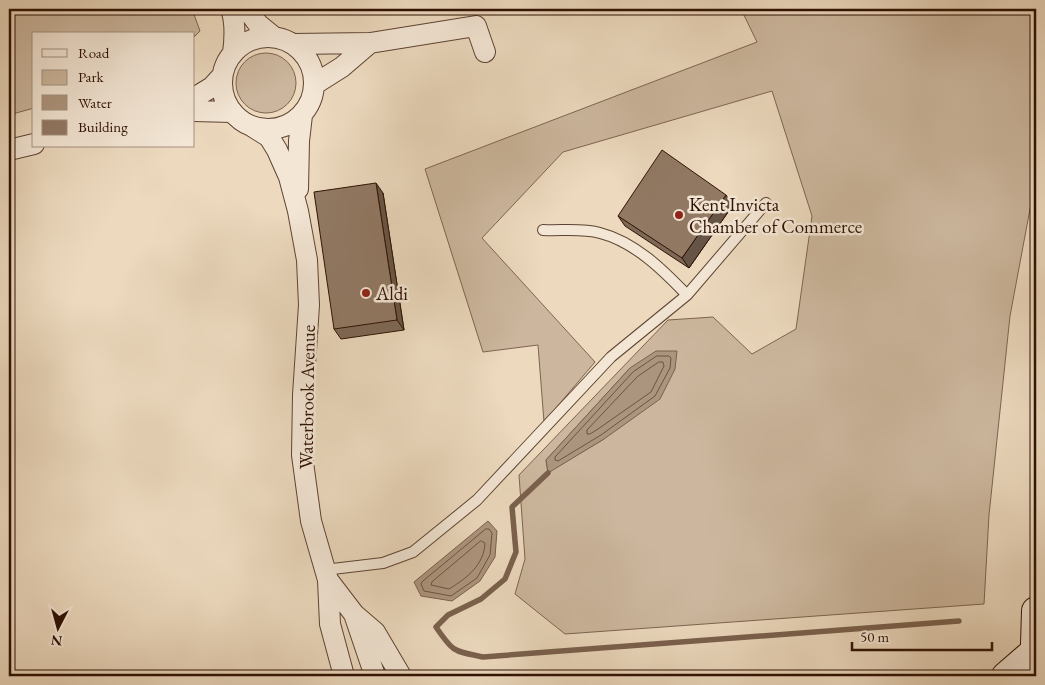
<svg xmlns="http://www.w3.org/2000/svg" width="1045" height="685" viewBox="0 0 1045 685" font-family="'EB Garamond',serif">
	<style>
		.green { fill: #ccb79e; stroke: #7e6450; fill-rule: evenodd }
		.water { fill: #ac957e; stroke: #7a604d }
		.lines { fill: none; stroke-linecap: round; stroke-linejoin: round }
		.shore { stroke: #6e5340; stroke-width: 1 }
		.stream { stroke: #7a604d; stroke-width: 5.5 }
		.lane-casing { stroke: #5e4332; stroke-width: 12 }
		.street-casing { stroke: #5e4332; stroke-width: 22 }
		.secondary-casing { stroke: #2f1103; stroke-width: 30 }
		.lane { stroke: #f3e6d5; stroke-width: 10 }
		.street { stroke: #f3e6d5; stroke-width: 20 }
		.secondary { stroke: #f3e6d5; stroke-width: 28 }
		.wall { fill: #7d6856; stroke: #2f1103 }
		.shaded-wall { fill: #665546; stroke: #2f1103 }
		.building { fill: #917964; stroke: #2f1103 }
		.poi-dot { fill: #8f2418; stroke: #f3e6d5; stroke-width: 2 }
		.labels { text-anchor: middle; dominant-baseline: central; stroke-width: 5; stroke-linejoin: round; paint-order: stroke }
		.poi-label { font-size: 19px; fill: #2f1103; stroke: #f3e6d5; text-anchor: start }
		.street-label { font-size: 19px; fill: #2f1103; stroke: #f3e6d5 }
	</style>
	<rect width="100%" height="100%" fill="#ecd9be"/>
	<filter id="stains"><feTurbulence type="fractalNoise" baseFrequency=".004" numOctaves="4"/><feColorMatrix values="0 0 0 0 .2 0 0 0 0 .09 0 0 0 0 .02 0 0 0 .5 -.17"/></filter>
	<radialGradient id="worn" r=".72"><stop offset=".6" stop-color="#630" stop-opacity="0"/><stop offset="1" stop-color="#630" stop-opacity=".3"/></radialGradient>
	<path class="green" d="M 9,9 L 192,9 L 200,31 L 194,37 L 194,34 L 34,34 L 34,108 L 9,115 Z
		M 741,9 L 1036,9 L 1036,177 L 1010,316 L 989,515 L 984,604 L 565,634 L 515,594 L 525,559 L 519,475 L 668,320 L 713,317 L 752,354 L 796,329 L 812,216 L 772,91 L 563,152 L 482,238 L 595,362 L 544,422 L 538,345 L 483,352 L 425,169 L 757,42 ZM 630,368 L 604,439 L 548,472 L 546,460 Z
		M236 83a30 30 0 1 1 60 0a30 30 0 1 1-60 0Z"/>
	<path class="water" d="M 656,351 L 677,351 L 675,369 L 660,399 L 604,439 L 548,473 L 546,460 L 630,368 Z
		M 488,521 L 497,531 L 495,557 L 480,581 L 452,601 L 421,596 L 414,582 Z"/>
	<g class="lines">
		<path class="shore" d="M 657,356 L 669,356 L 671,358 L 670,368 L 655,396 L 601,435 L 558,461 L 555,460 L 555,457 L 633,372 Z
			M 659,362 L 663,362 L 664,366 L 651,392 L 598,429 L 590,434 L 587,434 L 587,430 L 637,377 Z
			M 486,529 L 489,529 L 492,533 L 490,555 L 477,578 L 451,596 L 424,591 L 421,584 L 422,582 Z
			M 481,541 L 485,543 C 484,565 467,578 449,589 L 431,585 L 432,582 Z"/>
		<path class="stream" d="M 548,473 L 512,507 L 516,552 L 505,579 L 481,599 L 448,615 L 436,627 C 453,652 453,651 483,657 L 959,621"/>
		<g class="lane-casing">
			<path id="lane" d="M 543,230 C 561,231 583,228 600,233 C 635,242 663,270 687,295
				M 324,570 L 383,563 L 413,552 L 477,500 L 611,357 L 687,295 L 766,203"/>
		</g>
		<g class="street-casing">
			<path id="street" d="M 231,9 C 236,23 235,38 233,53
				M 247,9 L 258,24 L 274,37
				M222 83a46 46 0 1 1 92 0a46 46 0 1 1-92 0Z
				M 293,44 L 370,43 L 476,26 L 485,52
				M 315,84 L 342,67 L 370,43
				M 194,98 L 212,87 L 222,76
				M 194,111 L 232,112
				M 253,127 L 269,137 L 277,150 L 289,177 L 298,211 L 307,260 L 309,305 L 303,395 L 302,455 L 311,521 L 328,580 L 354,614 L 375,676
				M 9,150 L 34,144
				M 298,189 L 299,141 L 302,115
				M 328,580 L 330,624 L 344,676
				M 354,614 L 375,632 L 401,676"/>
		</g>
		<g class="secondary-casing">
			<path id="secondary" d="M 1006,676 L 1035,651
				M 1034,676 L 1036,611"/>
		</g>
		<use href="#lane" class="lane"/>
		<use href="#street" class="street"/>
		<use href="#secondary" class="secondary"/>
	</g>
	<path class="wall" d="M 383,193 L 404,330 L 341,339 L 334,329 Z
		M 733,205 L 689,268 L 625,226 L 618,216 Z"/>
	<path class="shaded-wall" d="M 376,183 L 383,193 L 404,330 L 397,320 Z
		M 726,195 L 733,205 L 689,268 L 682,258 Z"/>
	<path class="building" d="M 662,150 L 726,195 L 682,258 L 618,216 Z
		M 376,183 L 397,320 L 334,329 L 314,192 Z"/>
	<g class="poi-dot">
		<circle cx="679" cy="215" r="5"/>
		<circle cx="366" cy="293" r="5"/>
	</g>
	<g class="labels">
		<g class="poi-label">
			<text x="689" y="204">Kent Invicta<tspan x="689" dy="22">Chamber of Commerce</tspan></text>
			<text x="376" y="293">Aldi</text>
		</g>
		<g class="street-label">
			<text transform="translate(307 397) rotate(-89)">Waterbrook Avenue</text>
		</g>
	</g>
	<rect width="1045" height="685" fill="none" stroke="#ecd9be" stroke-width="30"/>
	<rect x="10" y="10" width="1025" height="665" fill="none" stroke="#2f1103" stroke-width="2.5"/>
	<rect x="15" y="15" width="1015" height="655" fill="none" stroke="#2f1103"/>
	<rect x="32" y="32" width="162" height="115" fill="#f3e6d5" stroke="#a59181"/>
	<rect x="42" y="49" width="25" height="8" fill="#f3e6d5" stroke="#a59181"/>
	<text x="78" y="58" font-size="15" fill="#2f1103">Road</text>
	<rect x="42" y="70" width="25" height="15" fill="#ccb79e" stroke="#a59181"/>
	<text x="78" y="82" font-size="15" fill="#2f1103">Park</text>
	<rect x="42" y="95" width="25" height="15" fill="#ac957e" stroke="#a59181"/>
	<text x="78" y="108" font-size="15" fill="#2f1103">Water</text>
	<rect x="42" y="120" width="25" height="15" fill="#917964" stroke="#a59181"/>
	<text x="78" y="132" font-size="15" fill="#2f1103">Building</text>
	<g transform="translate(58 628) rotate(186)" stroke="#f3e6d5" stroke-width="4" paint-order="stroke">
	<path d="M0-4L9 19L0 12L-9 19Z" fill="#2f1103"/>
	<text y="-8" font-size="14" font-weight="bold" text-anchor="middle" fill="#2f1103">N</text>
	</g>
	<path d="M852 642v8h140v-8" fill="none" stroke="#2f1103" stroke-width="2.5"/>
	<text x="860" y="642" font-size="15" fill="#2f1103" stroke="#f3e6d5" stroke-width="4" paint-order="stroke">50 m</text>
	<rect width="100%" height="100%" filter="url(#stains)"/>
	<rect width="100%" height="100%" fill="url(#worn)"/>
</svg>
